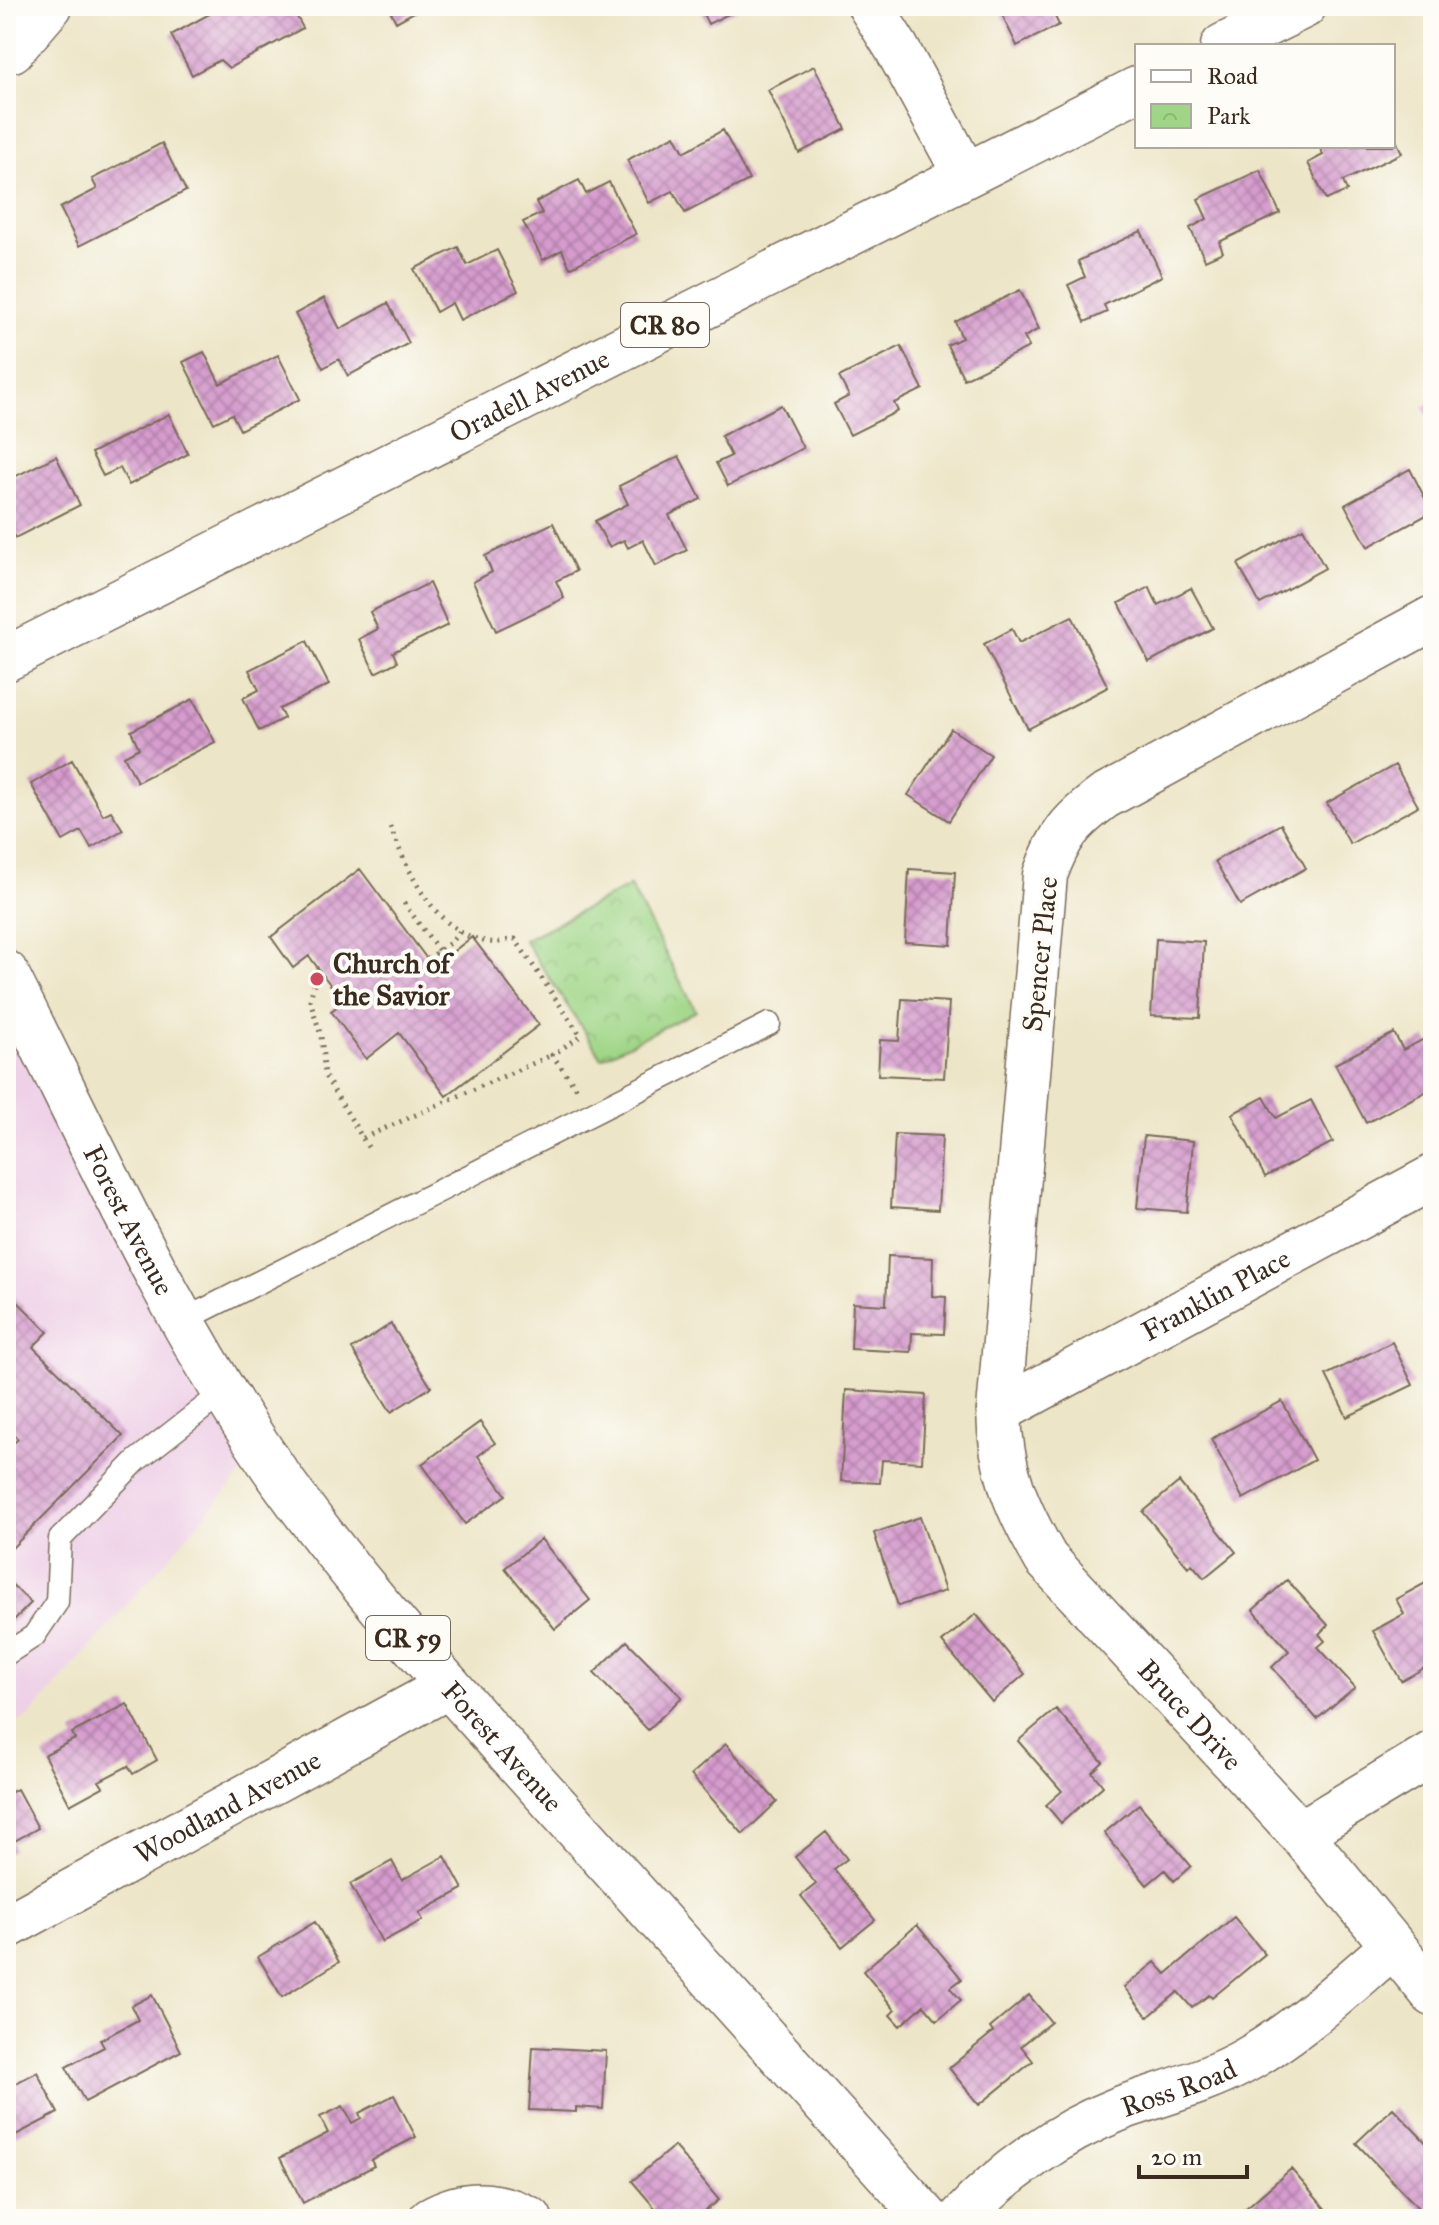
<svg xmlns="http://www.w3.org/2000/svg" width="1439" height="2225" viewBox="0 0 1439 2225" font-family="'IM FELL Great Primer',serif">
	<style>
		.built { fill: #eed0e7 }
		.park { fill: url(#park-crowns); stroke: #6d8052; stroke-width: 2 }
		.building { fill: url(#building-cross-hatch) }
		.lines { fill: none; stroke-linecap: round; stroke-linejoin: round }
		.service-casing { stroke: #796b59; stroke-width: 25 }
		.minor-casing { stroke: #796b59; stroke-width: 47 }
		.primary-casing { stroke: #796b59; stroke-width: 47 }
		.path { stroke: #796b59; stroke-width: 5; stroke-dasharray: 2 6; stroke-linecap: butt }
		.service { stroke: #fff; stroke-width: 22 }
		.minor { stroke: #fff; stroke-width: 44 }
		.primary { stroke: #fff; stroke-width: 44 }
		.poi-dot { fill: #d1495b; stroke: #fdfcf7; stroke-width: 3 }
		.labels { text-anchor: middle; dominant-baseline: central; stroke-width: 8; stroke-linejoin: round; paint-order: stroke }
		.shield { fill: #fdfcf7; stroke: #75695f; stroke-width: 2 }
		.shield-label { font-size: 26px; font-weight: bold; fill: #3b2a1e }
		.street-label { font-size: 28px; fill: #3b2a1e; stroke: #fdfcf7 }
		.poi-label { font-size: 28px; font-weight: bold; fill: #3b2a1e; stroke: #fdfcf7; text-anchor: start }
	</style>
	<defs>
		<pattern id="park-crowns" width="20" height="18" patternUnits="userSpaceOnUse" patternTransform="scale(2)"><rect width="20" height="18" fill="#9fd586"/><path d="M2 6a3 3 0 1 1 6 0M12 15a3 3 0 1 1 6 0" fill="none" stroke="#8ab773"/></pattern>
		<pattern id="building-cross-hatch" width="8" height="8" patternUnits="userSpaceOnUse" patternTransform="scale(2)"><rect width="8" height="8" fill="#d69bce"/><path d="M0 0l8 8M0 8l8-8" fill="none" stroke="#af7fa7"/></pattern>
	</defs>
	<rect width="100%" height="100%" fill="#fdfcf7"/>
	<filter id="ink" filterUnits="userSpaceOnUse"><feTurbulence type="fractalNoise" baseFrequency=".0125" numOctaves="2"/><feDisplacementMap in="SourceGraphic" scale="16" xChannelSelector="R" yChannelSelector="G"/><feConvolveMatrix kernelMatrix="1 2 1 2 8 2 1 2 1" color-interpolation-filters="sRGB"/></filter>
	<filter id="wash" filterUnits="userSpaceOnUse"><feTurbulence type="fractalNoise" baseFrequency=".006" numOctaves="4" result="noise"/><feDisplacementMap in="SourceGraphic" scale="32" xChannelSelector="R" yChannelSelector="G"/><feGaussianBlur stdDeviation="1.8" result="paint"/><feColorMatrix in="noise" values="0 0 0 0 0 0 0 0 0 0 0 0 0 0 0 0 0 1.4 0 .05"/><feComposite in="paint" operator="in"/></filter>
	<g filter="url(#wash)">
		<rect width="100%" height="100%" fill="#ede5c7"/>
		<path class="built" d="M 6,973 L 262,1450 L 29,1717 L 6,1726 Z"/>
		<path class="park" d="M 630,886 L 696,1011 L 602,1058 L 524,940 Z"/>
		<g id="blocks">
			<path class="building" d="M 224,6 L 291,6 L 303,28 L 229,68 L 220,60 L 192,75 L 171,35 Z
				M 388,6 L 425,6 L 396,22 Z
				M 699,6 L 745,6 L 708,24 Z
				M 998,6 L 1050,6 L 1059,25 L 1017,46 Z
				M 814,66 L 846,129 L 799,153 L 768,90 Z
				M 723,130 L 749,180 L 685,213 L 673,191 L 649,203 L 627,160 L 675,135 L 684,152 Z
				M 1393,134 L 1402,153 L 1343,181 L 1347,191 L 1326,200 L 1308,163 L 1323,155 L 1319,146 L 1393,146 Z
				M 162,143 L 186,191 L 79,246 L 60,208 L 97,189 L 92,179 Z
				M 1260,170 L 1280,213 L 1219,242 L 1223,252 L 1205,260 L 1190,228 L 1207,219 L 1198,199 Z
				M 579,180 L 586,194 L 609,182 L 636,234 L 570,268 L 562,250 L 543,260 L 523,222 L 542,213 L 536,202 Z
				M 1141,231 L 1162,276 L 1104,305 L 1107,312 L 1085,322 L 1068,285 L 1085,277 L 1078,261 Z
				M 458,247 L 467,265 L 497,250 L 518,291 L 460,320 L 452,303 L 436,312 L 414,269 Z
				M 1020,290 L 1039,329 L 1024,337 L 1029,347 L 964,379 L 947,345 L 962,338 L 955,322 Z
				M 324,298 L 340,329 L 388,303 L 409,343 L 348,376 L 339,359 L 323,368 L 295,314 Z
				M 901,346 L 923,389 L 894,403 L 898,411 L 850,435 L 834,404 L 849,396 L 839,377 Z
				M 204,352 L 220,384 L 278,355 L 300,399 L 240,430 L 232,414 L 214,423 L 183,362 Z
				M 1433,402 L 1433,426 L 1423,407 Z
				M 781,405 L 803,448 L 728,486 L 716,463 L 731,456 L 721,436 Z
				M 169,414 L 188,454 L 129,485 L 120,468 L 103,476 L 91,453 Z
				M 56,456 L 80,505 L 15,538 L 6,523 L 6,481 Z
				M 679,456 L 701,499 L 669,515 L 687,550 L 656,566 L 643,540 L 628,548 L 624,540 L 609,547 L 595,521 L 628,504 L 619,486 Z
				M 1410,469 L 1432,512 L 1368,547 L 1345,505 Z
				M 553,523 L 576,571 L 556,581 L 564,598 L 496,631 L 473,582 L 492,572 L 485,556 Z
				M 1303,528 L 1325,568 L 1260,604 L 1238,564 Z
				M 429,583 L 448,625 L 393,652 L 397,662 L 375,673 L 359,639 L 378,629 L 370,612 Z
				M 1149,587 L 1158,605 L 1191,588 L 1213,628 L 1149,662 L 1119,603 Z
				M 1072,616 L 1108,687 L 1028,729 L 984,644 L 1012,629 L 1019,643 Z
				M 307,641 L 329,685 L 279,709 L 284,718 L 259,731 L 243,698 L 259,690 L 249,670 Z
				M 193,699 L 215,742 L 137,782 L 124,756 L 139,748 L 131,731 Z
				M 951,729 L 991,755 L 949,821 L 908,795 Z
				M 72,760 L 103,815 L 111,811 L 123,830 L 91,848 L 81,831 L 63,841 L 31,784 Z
				M 1395,765 L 1418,806 L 1350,844 L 1327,803 Z
				M 1281,824 L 1306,868 L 1240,905 L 1215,861 Z
				M 360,869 L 433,967 L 472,937 L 539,1025 L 446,1096 L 399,1033 L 366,1059 L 331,1011 L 343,1002 L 309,956 L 293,968 L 271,937 Z
				M 909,869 L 955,872 L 951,945 L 905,942 Z
				M 1156,939 L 1204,942 L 1200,1018 L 1151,1016 Z
				M 902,999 L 949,1002 L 944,1078 L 878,1075 L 880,1040 L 899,1041 Z
				M 1394,1033 L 1403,1050 L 1426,1038 L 1433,1050 L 1433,1088 L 1366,1123 L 1335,1064 Z
				M 1264,1097 L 1276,1118 L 1311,1100 L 1333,1142 L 1265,1177 L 1232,1114 Z
				M 895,1134 L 942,1136 L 938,1210 L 891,1207 Z
				M 1144,1136 L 1193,1141 L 1187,1212 L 1137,1208 Z
				M 888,1256 L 933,1258 L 932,1296 L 946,1297 L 944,1334 L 912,1333 L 911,1352 L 851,1349 L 853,1303 L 886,1305 Z
				M 6,1290 L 48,1332 L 33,1347 L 123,1436 L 6,1554 L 6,1451 L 18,1439 L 6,1427 Z
				M 391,1324 L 431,1387 L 391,1412 L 352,1349 Z
				M 1392,1342 L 1413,1385 L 1347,1417 L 1326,1375 Z
				M 846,1390 L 926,1395 L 922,1462 L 882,1460 L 880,1483 L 841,1481 Z
				M 1282,1401 L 1314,1460 L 1243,1499 L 1211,1439 Z
				M 480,1422 L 495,1443 L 478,1456 L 506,1495 L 465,1524 L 422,1464 Z
				M 1179,1482 L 1236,1552 L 1204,1578 L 1192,1564 L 1188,1567 L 1143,1512 Z
				M 920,1517 L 945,1591 L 898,1606 L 874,1533 Z
				M 541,1539 L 590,1600 L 555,1629 L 505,1568 Z
				M 6,1579 L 31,1603 L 6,1628 Z
				M 1433,1579 L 1433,1663 L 1401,1681 L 1373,1631 L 1404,1614 L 1396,1599 Z
				M 1287,1580 L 1328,1625 L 1319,1634 L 1325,1641 L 1318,1647 L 1355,1687 L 1317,1719 L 1272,1667 L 1289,1651 L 1253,1610 Z
				M 976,1614 L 1025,1674 L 992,1702 L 942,1642 Z
				M 627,1641 L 682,1697 L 648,1730 L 594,1673 Z
				M 127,1704 L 157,1760 L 133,1774 L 128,1766 L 99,1781 L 103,1787 L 70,1805 L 44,1755 L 75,1739 L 72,1733 Z
				M 1056,1709 L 1103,1762 L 1092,1772 L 1103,1786 L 1061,1823 L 1046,1805 L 1062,1791 L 1018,1741 Z
				M 726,1744 L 777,1802 L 743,1834 L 691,1775 Z
				M 17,1789 L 38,1828 L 11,1843 L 14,1849 L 6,1854 L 6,1795 Z
				M 1139,1804 L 1191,1866 L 1174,1881 L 1165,1870 L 1147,1885 L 1104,1833 Z
				M 826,1832 L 847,1859 L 834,1869 L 875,1920 L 842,1947 L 801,1896 L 816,1884 L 795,1857 Z
				M 445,1856 L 463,1889 L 419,1913 L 423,1920 L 382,1942 L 350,1884 L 392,1861 L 402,1880 Z
				M 1234,1917 L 1265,1954 L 1212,1998 L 1209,1995 L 1192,2008 L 1178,1992 L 1148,2017 L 1124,1987 L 1155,1962 L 1166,1974 Z
				M 315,1922 L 339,1962 L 282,1997 L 258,1957 Z
				M 917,1925 L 962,1979 L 950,1988 L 961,2000 L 937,2020 L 924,2005 L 900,2026 L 890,2015 L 895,2010 L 863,1971 Z
				M 152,1995 L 181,2051 L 85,2102 L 66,2067 L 104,2047 L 100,2040 L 138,2020 L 131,2006 Z
				M 1029,1995 L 1051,2022 L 1021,2046 L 1033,2061 L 979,2105 L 949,2068 L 993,2032 L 990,2028 Z
				M 533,2047 L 606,2051 L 603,2109 L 576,2107 L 576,2112 L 529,2110 Z
				M 37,2072 L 58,2113 L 6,2140 L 6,2088 Z
				M 394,2095 L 416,2137 L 371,2160 L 374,2166 L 303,2203 L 280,2158 L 328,2133 L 320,2117 L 343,2106 L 352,2123 L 361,2118 L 359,2113 Z
				M 1393,2108 L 1433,2150 L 1433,2208 L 1425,2215 L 1356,2143 Z
				M 674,2146 L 719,2200 L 704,2212 L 710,2219 L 656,2219 L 650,2212 L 655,2208 L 632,2181 Z
				M 1291,2169 L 1334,2219 L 1241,2219 L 1238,2215 Z"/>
		</g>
	</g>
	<g filter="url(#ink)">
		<use href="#blocks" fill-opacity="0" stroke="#796b59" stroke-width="2"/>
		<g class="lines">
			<g class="service-casing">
				<path id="service" d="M 181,1319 L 204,1310 L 769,1024
					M 6,1654 L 34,1636 L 57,1602 L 60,1539 L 137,1460 L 224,1392"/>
			</g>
			<g class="minor-casing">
				<g id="minor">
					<path d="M 870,6 L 896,47 L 965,174"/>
					<path d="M 12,50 L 50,6"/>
					<path id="s1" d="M 1433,618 L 1104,797 C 1070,822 1059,836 1045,875 L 999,1411 C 1000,1470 1017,1509 1046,1559 L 1300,1833 L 1433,1994"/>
					<path id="s2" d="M 999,1411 L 1433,1177"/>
					<path d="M 1300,1833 L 1433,1753"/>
					<path id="s3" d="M 6,1927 L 449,1686"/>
					<path d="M 431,2219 C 465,2200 496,2202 530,2219"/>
					<path id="s4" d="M 960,2219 C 1002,2173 1060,2132 1119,2109 C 1159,2094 1201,2084 1239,2064 C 1296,2034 1344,1987 1393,1946"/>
				</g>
			</g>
			<g class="primary-casing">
				<g id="primary">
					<path d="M 1223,46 L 1304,6"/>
					<path id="s5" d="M 6,659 L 1137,89"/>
					<path id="s6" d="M 6,973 C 93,1146 171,1323 283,1482 C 367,1599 465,1704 561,1811 C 684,1947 806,2083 928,2219"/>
				</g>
			</g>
			<path class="path" d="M 390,827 C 409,872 434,934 490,942 C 498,943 508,940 515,939 L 581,1036 L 552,1055 L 578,1090
				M 404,903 L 439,951
				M 428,959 L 450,943 L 461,930
				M 318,968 L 310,1000 L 321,1036 L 325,1076 L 371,1152
				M 6,1073 L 17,1093
				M 363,1138 L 552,1055"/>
			<use href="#service" class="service"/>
			<use href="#minor" class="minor"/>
			<use href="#primary" class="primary"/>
		</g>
	</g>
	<circle class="poi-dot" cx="317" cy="979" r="8"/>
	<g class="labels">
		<g class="shield">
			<rect x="621" y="303" width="88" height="44" rx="6"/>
			<rect x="366" y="1616" width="84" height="44" rx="6"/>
		</g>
		<g class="shield-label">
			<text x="665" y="325">CR 80</text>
			<text x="408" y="1638">CR 59</text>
		</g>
		<g class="street-label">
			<text stroke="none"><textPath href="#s5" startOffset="586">Oradell Avenue</textPath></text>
			<text transform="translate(1040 954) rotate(-84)">Spencer Place</text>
			<text stroke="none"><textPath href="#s6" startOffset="276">Forest Avenue</textPath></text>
			<text stroke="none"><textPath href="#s2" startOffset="246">Franklin Place</textPath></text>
			<text stroke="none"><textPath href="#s1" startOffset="1382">Bruce Drive</textPath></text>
			<text stroke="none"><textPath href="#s6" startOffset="924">Forest Avenue</textPath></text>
			<text stroke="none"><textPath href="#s3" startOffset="252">Woodland Avenue</textPath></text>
			<text stroke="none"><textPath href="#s4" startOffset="258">Ross Road</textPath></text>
		</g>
		<g class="poi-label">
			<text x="333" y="963">Church of<tspan x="333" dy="32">the Savior</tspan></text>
		</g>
	</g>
	<rect width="1439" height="2225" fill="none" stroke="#fdfcf7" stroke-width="32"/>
	<rect x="1135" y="44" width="260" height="104" fill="#fdfcf7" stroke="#afa8a0" stroke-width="2"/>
	<rect x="1151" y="70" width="40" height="12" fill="#ffffff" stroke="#afa8a0" stroke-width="2"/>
	<text x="1207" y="84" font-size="24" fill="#3b2a1e">Road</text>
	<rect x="1151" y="104" width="40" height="24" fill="url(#park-crowns)" stroke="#afa8a0" stroke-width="2"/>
	<text x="1207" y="124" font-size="24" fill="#3b2a1e">Park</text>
	<path d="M1139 2165v12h108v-12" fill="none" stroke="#3b2a1e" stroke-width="4"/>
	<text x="1151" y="2165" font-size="24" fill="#3b2a1e" stroke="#fdfcf7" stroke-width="6" paint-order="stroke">20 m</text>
</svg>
